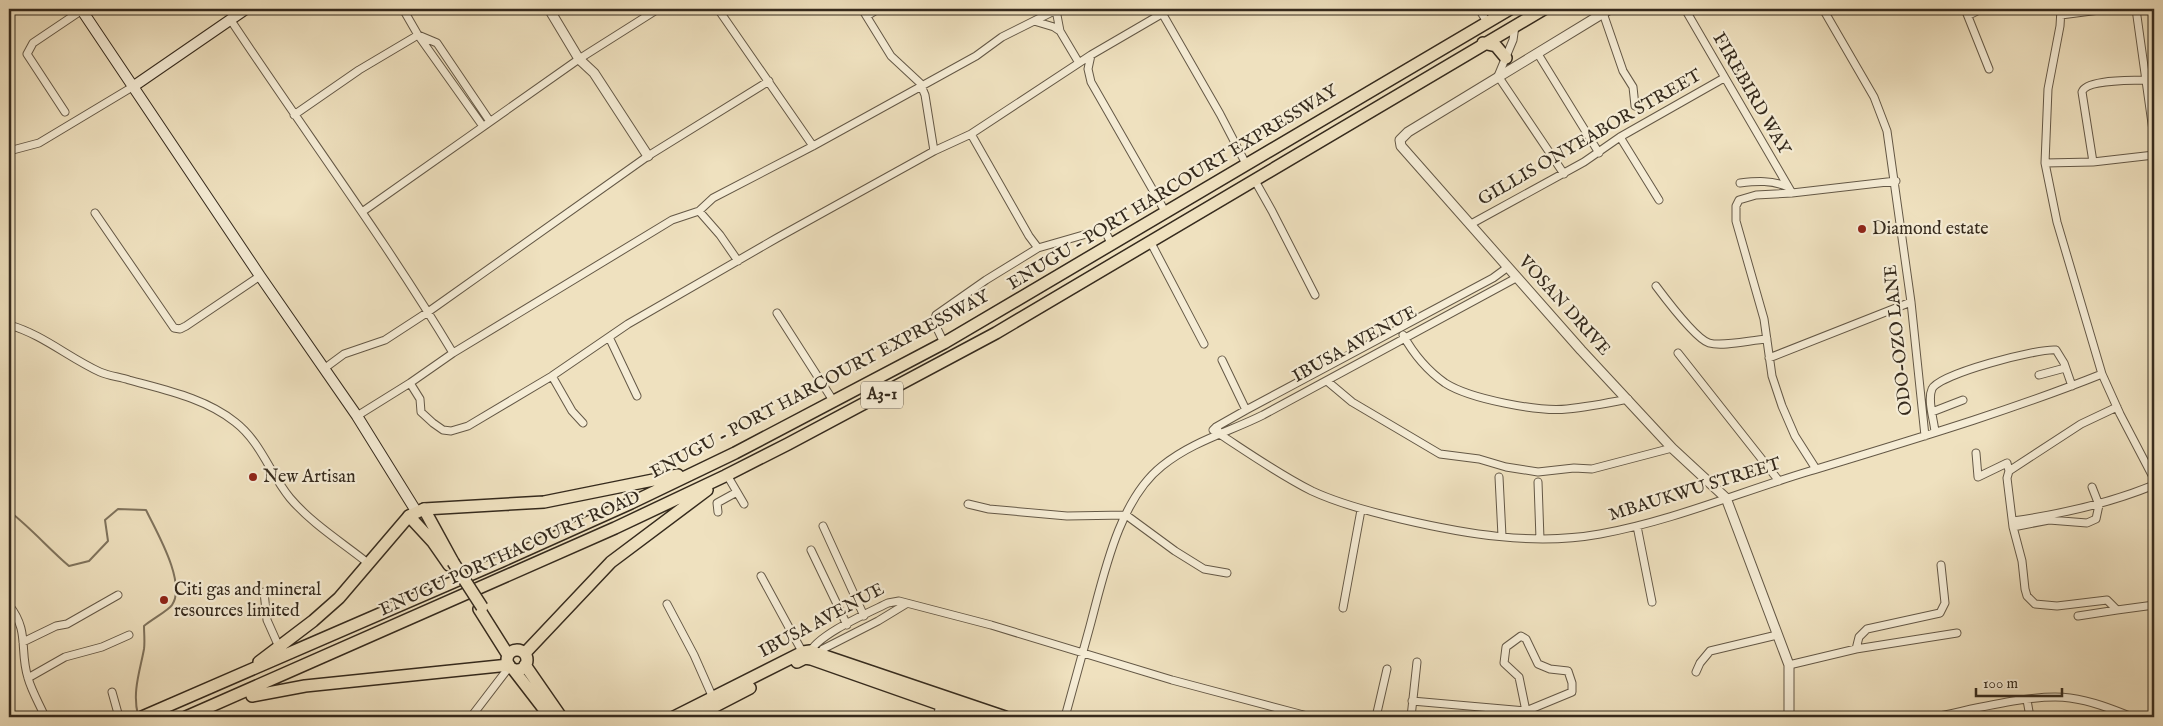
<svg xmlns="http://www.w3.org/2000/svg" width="2163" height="726" viewBox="0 0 2163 726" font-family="'IM FELL English',serif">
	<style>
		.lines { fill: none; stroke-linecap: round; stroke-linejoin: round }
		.stream { stroke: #7f735d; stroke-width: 2 }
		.minor-casing { stroke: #645846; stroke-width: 9 }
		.tertiary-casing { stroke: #645846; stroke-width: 11 }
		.secondary-casing { stroke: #352a1d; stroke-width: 12 }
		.primary-casing { stroke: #352a1d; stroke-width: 14 }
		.trunk-casing { stroke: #352a1d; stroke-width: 14 }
		.minor { stroke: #f5ecd5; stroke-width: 7 }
		.tertiary { stroke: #f5ecd5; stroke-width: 9 }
		.secondary { stroke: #f5ecd5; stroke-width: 10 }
		.primary { stroke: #efe1bf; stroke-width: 11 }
		.trunk { stroke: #efe1bf; stroke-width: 11 }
		.primary-bridge-casing { stroke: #352a1d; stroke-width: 14; stroke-linecap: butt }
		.primary-bridge { stroke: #efe1bf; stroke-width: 11 }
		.poi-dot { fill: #8f2418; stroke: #f5ecd5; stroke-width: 2 }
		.labels { text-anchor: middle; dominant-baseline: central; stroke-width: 4.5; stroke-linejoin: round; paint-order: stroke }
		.shield { fill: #f5ecd5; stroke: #6f6454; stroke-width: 1 }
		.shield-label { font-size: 16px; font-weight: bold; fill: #352a1d }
		.street-label { font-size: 18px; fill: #352a1d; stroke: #f5ecd5 }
		.poi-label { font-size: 18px; fill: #352a1d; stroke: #f5ecd5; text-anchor: start }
	</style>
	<rect width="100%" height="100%" fill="#efe1bf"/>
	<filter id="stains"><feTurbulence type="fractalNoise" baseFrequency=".004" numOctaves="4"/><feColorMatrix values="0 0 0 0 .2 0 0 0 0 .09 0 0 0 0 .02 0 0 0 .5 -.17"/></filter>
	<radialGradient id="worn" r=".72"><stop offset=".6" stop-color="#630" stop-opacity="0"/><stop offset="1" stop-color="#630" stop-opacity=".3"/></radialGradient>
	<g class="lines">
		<path class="stream" d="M 9,511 C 31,528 48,548 69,566 L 89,561 L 108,541 L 105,520 L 118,509 L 146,510 C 156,531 187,583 172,605 C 169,610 151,620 144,626 C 144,633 145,642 144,649 C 140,671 132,692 138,715"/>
		<g class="minor-casing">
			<path id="minor" d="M 403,9 L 418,35 L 482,125
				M 718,9 L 813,146
				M 862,9 L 891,56 L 920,83 L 925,95 L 934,151
				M 1479,9 L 1487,22
				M 1685,9 L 1792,193
				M 1823,9 L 1874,97 L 1887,131 L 1911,302 L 1925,436
				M 1965,9 L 1989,69
				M 2061,9 L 2060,26 L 2048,89 L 2045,163 L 2057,222 L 2102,374 L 2120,414 L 2154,479
				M 2136,9 L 2154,138
				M 1056,10 L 1060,31 L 1079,63
				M 1162,13 L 1220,114 L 1246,164
				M 1603,13 L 1623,71 L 1633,87 L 1635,106
				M 1969,15 L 1981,9
				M 2061,15 L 2107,9
				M 867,16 L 878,9
				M 230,19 C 304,131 384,238 453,353
				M 1034,21 L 1054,27 L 1060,31
				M 1515,26 L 1513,40 L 1498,76 L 1564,174
				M 1538,54 L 1599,153
				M 1091,55 L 1088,69 L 1091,82 L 1166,213
				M 65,112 L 27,54 L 33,43 L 82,10
				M 294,115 L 359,70 L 418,35 L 437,43 L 489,120
				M 971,134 L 1029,236 L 1038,248 L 1104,229 L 1112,245
				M 1620,137 L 1659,200
				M 9,151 L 39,143 L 134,86
				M 2093,162 L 2082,92 C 2086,79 2132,81 2145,80
				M 2045,163 L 2093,162 L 2154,155
				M 1254,179 L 1272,211 L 1315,295
				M 1740,183 C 1757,181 1772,180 1788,187
				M 699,211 L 720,235 L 738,261
				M 362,212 L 579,59 L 658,9
				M 95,213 L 174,328 L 180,329 L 186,326 L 260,276
				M 1471,224 L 1584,162 L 1620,137 L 1724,78
				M 1150,241 L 1204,344
				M 1656,286 C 1665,298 1696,339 1709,343 C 1723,347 1751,340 1767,339
				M 777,313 L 834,402
				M 9,325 C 42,334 69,358 100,372 C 109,376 120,377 129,380 C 165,390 205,398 235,422 C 261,442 270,474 290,498 C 312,524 343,543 369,564
				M 1403,335 C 1413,353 1428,371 1445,383 C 1470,399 1538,412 1567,409 C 1588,407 1608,403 1628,399
				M 609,337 L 637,396
				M 944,343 L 934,322 L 936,315 L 986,280 L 1038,248
				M 1678,353 L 1779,481
				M 1769,358 L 1911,302
				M 1222,360 L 1246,410
				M 325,368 L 344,354 L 385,340 L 428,312 L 648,156 L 769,81
				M 2039,375 L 2065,368
				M 552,376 L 572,411 L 583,423
				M 1327,381 L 1352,402 L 1440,454 L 1479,459 L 1506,467 L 1538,472 L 1574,468 L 1592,469 L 1672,448
				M 410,383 L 420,399 L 421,412 L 433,423 L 443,430 L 451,431 L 468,426 L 552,376 L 628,324 L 777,238 L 934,151 L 971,134 L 1091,55 L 1170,9
				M 2117,407 L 2081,424 L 2009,471 L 2007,478 L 2013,527 L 2022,561 L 2025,589 L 2027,596 L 2035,604 L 2057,606 L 2107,600 L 2117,610 L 2154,605
				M 1932,412 L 1963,400
				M 357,416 L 410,383 L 453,353 L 672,220 L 699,211 L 713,198 L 813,146 L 976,56 L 1002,37 L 1058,9
				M 1216,427 L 1221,435 C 1250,454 1280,475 1312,491 C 1340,504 1371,512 1401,519 C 1465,534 1534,546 1600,534 C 1672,521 1740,492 1810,471 C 1908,441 2007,412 2102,374
				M 1213,430 L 1216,427 L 1246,410 L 1493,278 L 1508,267
				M 1935,432 C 1934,420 1927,400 1932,389 C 1938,374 2039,348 2056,350 L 2064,363 L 2072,386
				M 1976,453 L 1978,477 L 2007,463 L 2009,471
				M 1816,469 L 1795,436 L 1782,406 L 1772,376 L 1764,319 L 1736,221 L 1736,206 L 1739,200 L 1756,195 L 1792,193 L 1896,181
				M 727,475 L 744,504
				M 1499,477 L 1502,536
				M 1538,482 L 1540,539
				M 968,504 L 989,509 L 1067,516 L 1126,515 L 1175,551 L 1204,569 L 1227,573
				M 718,512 L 717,503 L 737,492
				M 2013,521 C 2062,514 2108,504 2154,485
				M 823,526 L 864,616
				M 1637,526 L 1652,602
				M 2013,527 L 2049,520 L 2087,523 L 2096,519 L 2099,505 L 2092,487
				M 811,550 L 847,625
				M 761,576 L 804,655
				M 264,592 L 267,620 L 279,647
				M 667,604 L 694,655 L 713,698
				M 9,605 C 30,632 19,649 28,678 C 32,692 40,705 45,717
				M 1343,608 L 1361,510
				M 2078,616 L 2117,610
				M 23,642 L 56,626 L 67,624 L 118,595
				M 1856,649 L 1859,637 L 1867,629 L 1940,613 L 1945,603 L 1941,565
				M 809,654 C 816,635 870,612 888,603 L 899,601 L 991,625 L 1172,680 L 1311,717
				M 817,656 L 823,649 L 878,621 L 906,604
				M 1789,665 L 1856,649 L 1957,633
				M 1696,672 L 1700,663 L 1710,651 L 1777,635
				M 28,678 L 65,657 L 102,647 L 129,635
				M 112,692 L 119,717
				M 2027,700 L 2030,717
				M 1412,701 L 1526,711 L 1572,692 L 1572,683 L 1568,671 L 1550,669 L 1538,664 L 1526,639 L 1521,636 L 1506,647 L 1504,663 L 1519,677 L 1526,711
				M 471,717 L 510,666
				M 937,717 L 940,705
				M 1065,717 C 1073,687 1082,656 1090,626 C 1104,574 1119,500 1162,466 C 1193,441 1229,432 1263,415 L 1516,278
				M 1376,717 L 1387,669
				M 1411,717 L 1417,662
				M 1934,717 C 1971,710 2033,693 2070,698 C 2092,701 2112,709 2132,717"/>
		</g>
		<g class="tertiary-casing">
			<path id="tertiary" d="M 549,9 L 579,59 L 594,73 L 648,156
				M 1610,9 L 1408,132 L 1400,140 L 1401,146 L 1581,350 L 1672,448 L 1726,498 L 1789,665 L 1789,717"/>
		</g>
		<g class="secondary-casing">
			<path id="secondary" d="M 81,9 L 260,276 L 357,416 L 416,511
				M 134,86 L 246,9"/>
		</g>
		<g class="primary-casing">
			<path id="primary" d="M 449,565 L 433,542 L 409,516 L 424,509 L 453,562
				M 479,609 L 508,655
				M507 660a10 10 0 1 1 20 0a10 10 0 1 1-20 0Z
				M 797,662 L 805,658 L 811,659 L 976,717
				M 525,665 L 561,717
				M 513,669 L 550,717
				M 674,717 L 803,652 L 810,651 L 1005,717
				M 694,717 L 750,688"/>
		</g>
		<g class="trunk-casing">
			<path id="trunk" d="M 1483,43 L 1496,46 L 1506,58
				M 424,509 L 544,502 L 678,475
				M 525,653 L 611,562 L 707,490
				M 259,662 L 313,621 L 339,598 L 409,516
				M 252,696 L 305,686 L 509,665
				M 142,717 L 502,561 L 631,503 L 735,453 L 944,343 L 1510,9
				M 186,717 L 615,528 L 725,476 L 788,444 L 996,333 L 1544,9"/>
		</g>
		<use href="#minor" class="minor"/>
		<use href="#tertiary" class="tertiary"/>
		<use href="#secondary" class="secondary"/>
		<use href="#primary" class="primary"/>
		<use href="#trunk" class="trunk"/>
		<g class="primary-bridge-casing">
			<path id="primary-bridge" d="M 453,562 L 482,607"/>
		</g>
		<use href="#primary-bridge" class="primary-bridge"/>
	</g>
	<g class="poi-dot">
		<circle cx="1862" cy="229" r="5"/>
		<circle cx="253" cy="477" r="5"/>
		<circle cx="164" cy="600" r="5"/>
	</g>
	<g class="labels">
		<rect class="shield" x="861" y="381.5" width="42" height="27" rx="4"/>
		<g class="shield-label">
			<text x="882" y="395">A3-1</text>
		</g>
		<g class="street-label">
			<text transform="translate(1751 94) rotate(60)">FIREBIRD WAY</text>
			<text transform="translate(1590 138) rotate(-30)">GILLIS ONYEABOR STREET</text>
			<text transform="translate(1173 188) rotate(-31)">ENUGU - PORT HARCOURT EXPRESSWAY</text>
			<text transform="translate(1564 306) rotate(48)">VOSAN DRIVE</text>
			<text transform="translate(1899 340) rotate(-96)">ODO-OZO LANE</text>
			<text transform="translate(1355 345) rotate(-29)">IBUSA AVENUE</text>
			<text transform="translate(820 385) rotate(-28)">ENUGU - PORT HARCOURT EXPRESSWAY</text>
			<text transform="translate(1695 490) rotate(-17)">MBAUKWU STREET</text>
			<text transform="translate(510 554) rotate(-24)">ENUGU PORTHACOURT ROAD</text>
			<text transform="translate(822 621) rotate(-28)">IBUSA AVENUE</text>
		</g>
		<g class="poi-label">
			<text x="1872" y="229">Diamond estate</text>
			<text x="263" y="477">New Artisan</text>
			<text x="174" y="590">Citi gas and mineral<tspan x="174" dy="21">resources limited</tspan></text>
		</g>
	</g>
	<rect width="2163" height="726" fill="none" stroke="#efe1bf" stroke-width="30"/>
	<rect x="10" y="10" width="2143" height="706" fill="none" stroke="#352a1d" stroke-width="2.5"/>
	<rect x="15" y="15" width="2133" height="696" fill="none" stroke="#352a1d"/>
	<path d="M1976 688v8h86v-8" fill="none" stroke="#352a1d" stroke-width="2.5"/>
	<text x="1983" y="688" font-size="15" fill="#352a1d" stroke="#f5ecd5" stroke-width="4" paint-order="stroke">100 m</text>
	<rect width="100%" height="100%" filter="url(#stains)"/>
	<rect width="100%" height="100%" fill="url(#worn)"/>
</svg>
